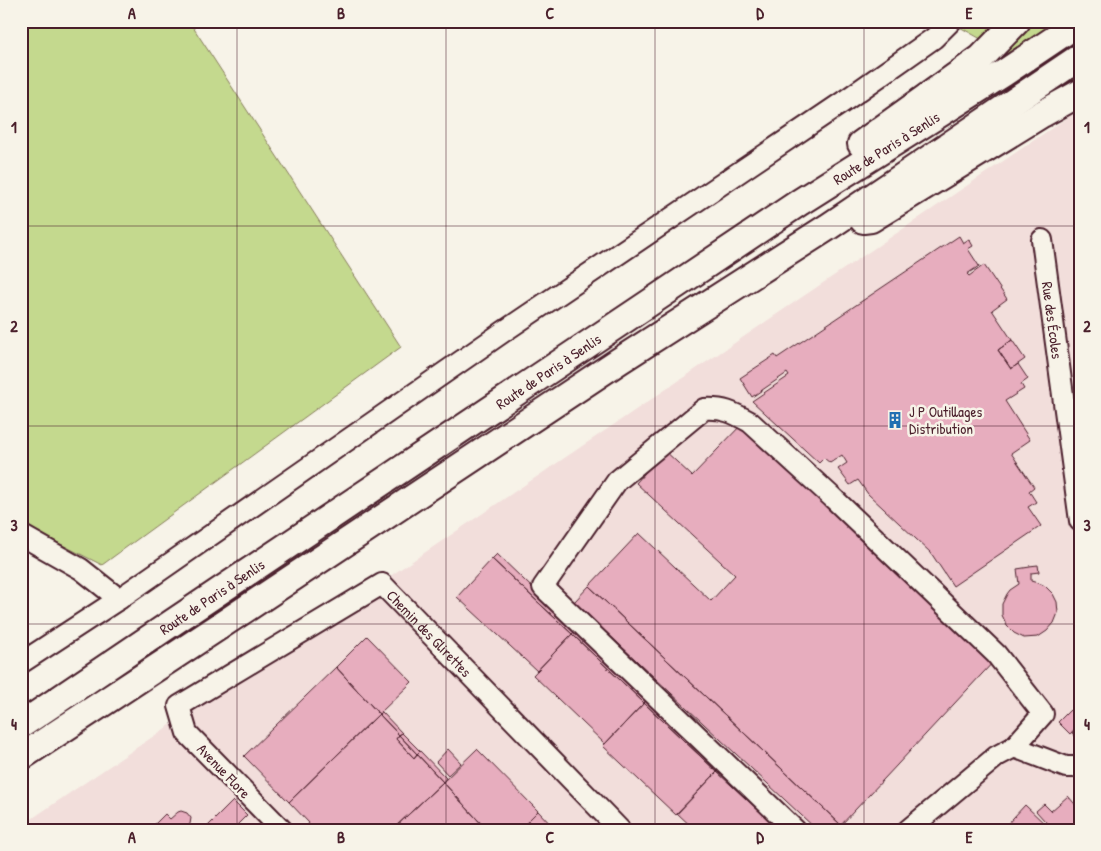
<svg xmlns="http://www.w3.org/2000/svg" width="1101" height="851" viewBox="0 0 1101 851" font-family="'Patrick Hand',sans-serif">
	<style>
		.built { fill: #f2dedb }
		.green { fill: #c4d98e; stroke: #877c5c }
		.building { fill: #e7adbe; stroke: #4a1f2b }
		.lines { fill: none; stroke-linecap: round; stroke-linejoin: round }
		.minor-casing { stroke: #4a1f2b; stroke-width: 24 }
		.major-casing { stroke: #4a1f2b; stroke-width: 30 }
		.minor { stroke: #f7f3e8; stroke-width: 20 }
		.major { stroke: #f7f3e8; stroke-width: 26 }
		.grid { fill: none; stroke: #4a1f2b; stroke-width: 1; stroke-opacity: 0.55 }
		.labels { text-anchor: middle; dominant-baseline: central; stroke-width: 5; stroke-linejoin: round; paint-order: stroke }
		.street-label { font-size: 15px; fill: #4a1f2b; stroke: #f7f3e8 }
		.poi-label { font-size: 15px; fill: #4a1f2b; stroke: #f7f3e8; text-anchor: start }
		.neatline { fill: none; stroke: #4a1f2b; stroke-width: 2 }
		.grid-label { font-size: 16px; text-anchor: middle; font-weight: bold; fill: #4a1f2b }
	</style>
	<rect width="100%" height="100%" fill="#f7f3e8"/>
	<filter id="ink" filterUnits="userSpaceOnUse"><feTurbulence type="fractalNoise" baseFrequency=".02" numOctaves="2"/><feDisplacementMap in="SourceGraphic" scale="10" xChannelSelector="R" yChannelSelector="G"/><feConvolveMatrix kernelMatrix="1 2 1 2 8 2 1 2 1" color-interpolation-filters="sRGB"/></filter>
	<g filter="url(#ink)">
		<path class="built" d="M 1080,109 L 1080,830 L 21,830 L 21,826 Z"/>
		<path class="green" d="M 21,21 L 189,21 L 401,347 L 102,565 L 21,524 Z
			M 949,21 L 1080,21 L 1080,95 Z"/>
		<path class="building" d="M 959,236 L 963,243 L 969,239 L 973,246 L 968,249 L 979,266 L 967,274 L 969,276 L 984,265 L 1007,299 L 992,310 L 1012,340 L 998,350 L 1011,369 L 1018,364 L 1028,379 L 1021,384 L 1024,389 L 1005,401 L 1030,440 L 1011,453 L 1034,487 L 1029,491 L 1036,502 L 1028,507 L 1041,526 L 953,586 L 931,553 L 868,494 L 858,480 L 850,485 L 838,469 L 847,463 L 842,455 L 830,463 L 824,458 L 819,463 L 752,401 L 789,376 L 787,373 L 752,397 L 740,378 L 775,355 L 777,358 Z
			M 1012,340 L 1025,359 L 1011,369 L 998,350 Z
			M 744,422 L 996,659 L 841,825 L 589,586 L 639,533 L 711,601 L 735,575 L 636,483 L 653,464 L 651,462 L 663,449 L 692,476 Z
			M 497,554 L 576,630 L 572,634 L 492,559 Z
			M 492,559 L 572,634 L 537,671 L 457,597 Z
			M 1038,565 L 1039,572 L 1031,573 L 1031,581 L 1041,584 L 1045,586 L 1053,594 L 1057,602 L 1058,613 L 1054,623 L 1047,631 L 1038,637 L 1024,638 L 1014,633 L 1007,626 L 1002,615 L 1002,604 L 1007,594 L 1010,590 L 1019,584 L 1017,569 L 1030,567 L 1029,566 Z
			M 589,586 L 841,825 L 837,830 L 817,830 L 574,602 Z
			M 576,630 L 648,698 L 644,703 L 572,634 Z
			M 572,634 L 644,703 L 605,744 L 533,675 Z
			M 367,636 L 412,682 L 379,714 L 336,667 Z
			M 336,667 L 379,714 L 289,802 L 244,756 Z
			M 648,698 L 721,767 L 717,772 L 644,703 Z
			M 644,703 L 717,772 L 676,815 L 603,746 Z
			M 1070,710 L 1080,719 L 1080,723 L 1070,734 L 1058,722 Z
			M 382,712 L 402,733 L 399,735 L 379,714 Z
			M 379,714 L 399,735 L 396,739 L 414,758 L 417,754 L 443,782 L 392,830 L 311,830 L 307,826 L 309,823 L 289,802 Z
			M 1078,727 L 1080,728 L 1080,737 L 1078,739 L 1072,733 Z
			M 402,733 L 420,751 L 417,754 L 399,735 Z
			M 399,735 L 417,754 L 414,758 L 396,739 Z
			M 448,749 L 461,763 L 448,775 L 436,762 Z
			M 477,749 L 538,811 L 519,830 L 487,830 L 443,782 Z
			M 420,751 L 446,778 L 443,782 L 417,754 Z
			M 717,772 L 773,824 L 768,830 L 695,830 L 677,813 Z
			M 443,782 L 487,830 L 392,830 Z
			M 1068,796 L 1080,810 L 1080,828 L 1077,830 L 1053,830 L 1036,811 L 1044,804 L 1051,811 Z
			M 233,801 L 247,815 L 232,830 L 210,830 L 207,827 Z
			M 1025,805 L 1048,827 L 1046,830 L 1002,830 Z
			M 181,811 L 187,813 L 191,818 L 190,824 L 186,828 L 188,830 L 149,830 L 165,814 L 170,819 L 178,812 Z
			M 538,811 L 556,830 L 519,830 Z
			M 773,824 L 778,830 L 768,830 Z"/>
		<g class="lines">
			<g class="minor-casing">
				<g id="minor">
					<path id="s1" d="M 1042,240 L 1080,521"/>
					<path d="M 21,535 L 81,569 L 119,599"/>
					<path d="M 21,663 L 119,599 L 503,332 L 843,102 L 934,38 L 951,21"/>
					<path d="M 1014,747 L 1066,767 L 1080,767"/>
					<path id="s2" d="M 282,830 L 187,733 L 179,706 L 382,584 L 620,830"/>
					<path d="M 795,830 L 543,587 L 617,481 L 704,409 C 724,408 732,412 750,422 L 832,497 L 996,654 L 1043,714 L 1014,747 L 997,756 L 908,830"/>
				</g>
			</g>
			<g class="major-casing">
				<g id="major">
					<path d="M 861,144 L 981,58 L 1017,21"/>
					<path d="M 863,220 L 871,219 L 1042,114 L 1080,93"/>
					<path id="s3" d="M 21,725 L 172,623 L 800,202 L 1004,73 L 1080,22"/>
					<path d="M 21,757 L 220,626 L 619,361 L 828,227 L 1080,57"/>
				</g>
			</g>
			<use href="#minor" class="minor"/>
			<use href="#major" class="major"/>
		</g>
	</g>
	<path class="grid" d="M 237,21 L 237,830M 446,21 L 446,830M 655,21 L 655,830M 864,21 L 864,830M 21,226 L 1080,226M 21,426 L 1080,426M 21,624 L 1080,624"/>
	<defs>
		<g id="building-bare" transform="scale(1.35)"><path d="M-4-6H4V6H1V3H-1V6H-4ZM-2.5-4.3h1.7v1.8h-1.7ZM.8-4.3h1.7v1.8H.8ZM-2.5-1h1.7V.8h-1.7ZM.8-1h1.7V.8H.8Z" fill="#1f6fb2" stroke="#f7f3e8" stroke-width="2.5" paint-order="stroke"/></g>
	</defs>
	<g fill-rule="evenodd">
		<use href="#building-bare" x="895" y="420"/>
	</g>
	<g class="labels">
		<g class="street-label">
			<text stroke="none"><textPath href="#s3" startOffset="1040">Route de Paris à Senlis</textPath></text>
			<text stroke="none"><textPath href="#s1" startOffset="81">Rue des Écoles</textPath></text>
			<text stroke="none"><textPath href="#s3" startOffset="635">Route de Paris à Senlis</textPath></text>
			<text stroke="none"><textPath href="#s3" startOffset="230">Route de Paris à Senlis</textPath></text>
			<text stroke="none"><textPath href="#s2" startOffset="469">Chemin des Glirettes</textPath></text>
			<text transform="translate(224 771) rotate(46)">Avenue Flore</text>
		</g>
		<g class="poi-label">
			<text x="909" y="411">J P Outillages<tspan x="909" dy="17">Distribution</tspan></text>
		</g>
	</g>
	<rect width="1101" height="851" fill="none" stroke="#f7f3e8" stroke-width="55"/>
	<rect x="28" y="28" width="1046" height="796" class="neatline"/>
	<g class="grid-label">
		<text x="132" y="19">A</text>
		<text x="341" y="19">B</text>
		<text x="550" y="19">C</text>
		<text x="760" y="19">D</text>
		<text x="969" y="19">E</text>
		<text x="14" y="133">1</text>
		<text x="1087" y="133">1</text>
		<text x="14" y="332">2</text>
		<text x="1087" y="332">2</text>
		<text x="14" y="531">3</text>
		<text x="1087" y="531">3</text>
		<text x="14" y="730">4</text>
		<text x="1087" y="730">4</text>
		<text x="132" y="843">A</text>
		<text x="341" y="843">B</text>
		<text x="550" y="843">C</text>
		<text x="760" y="843">D</text>
		<text x="969" y="843">E</text>
	</g>
</svg>
